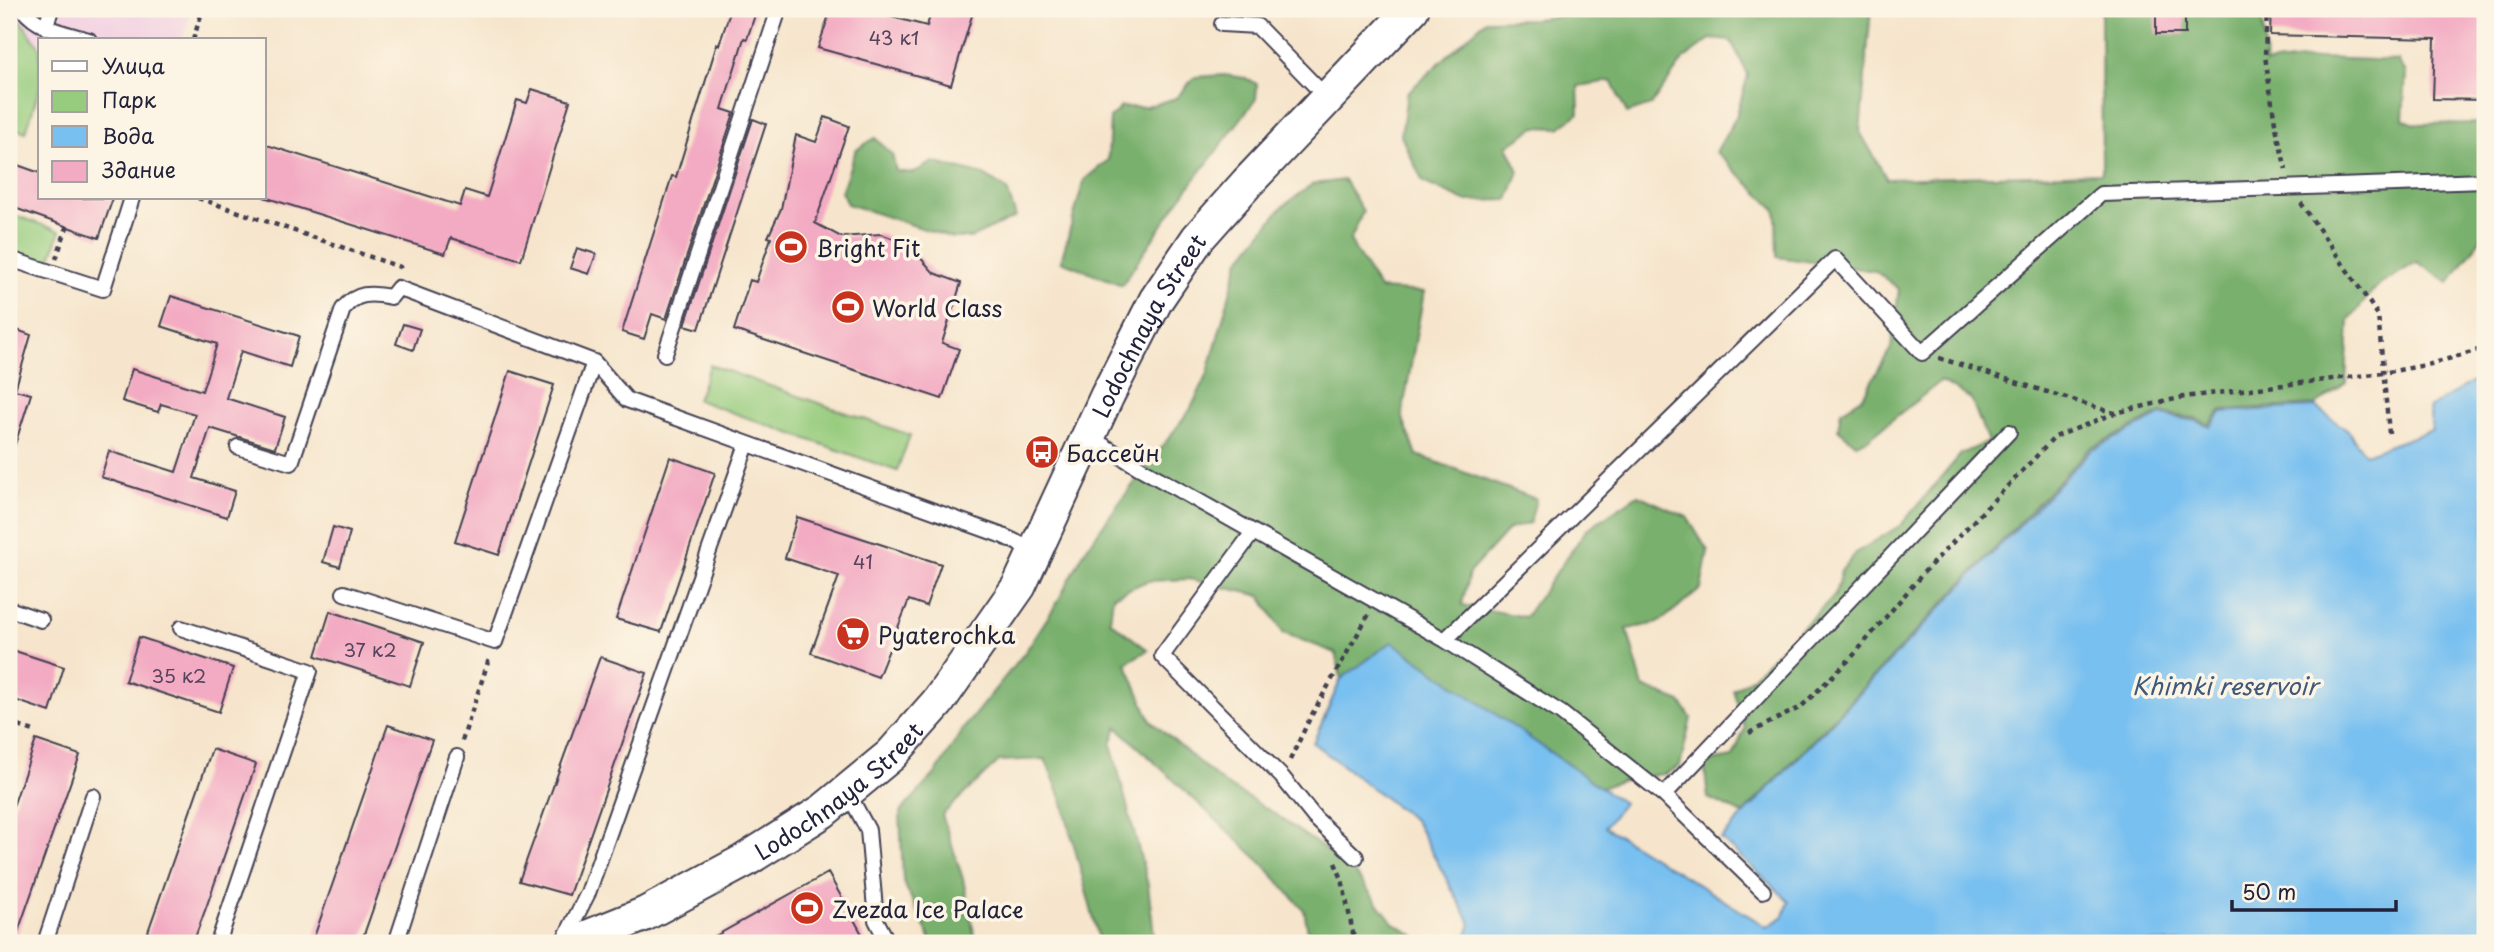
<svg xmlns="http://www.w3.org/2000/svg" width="2494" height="952" viewBox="0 0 2494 952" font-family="'Playpen Sans',sans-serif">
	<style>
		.built { fill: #f2cfe2 }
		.green { fill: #97cc7e; stroke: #5c775c; stroke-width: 2 }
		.forest { fill: #79b06d; stroke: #4e6954; stroke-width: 2 }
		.water { fill: #78c0f0; stroke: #4d7196; stroke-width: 2 }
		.building { fill: #f3abc3 }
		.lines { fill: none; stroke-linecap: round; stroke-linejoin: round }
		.service-casing { stroke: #423f51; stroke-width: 18 }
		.tertiary-casing { stroke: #423f51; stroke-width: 37 }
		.path { stroke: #423f51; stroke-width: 4.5; stroke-dasharray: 5 5; stroke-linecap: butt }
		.service { stroke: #fff; stroke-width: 14 }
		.tertiary { stroke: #fff; stroke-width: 33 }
		.labels { text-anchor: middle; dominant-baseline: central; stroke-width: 7; stroke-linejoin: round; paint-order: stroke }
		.number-label { font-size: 19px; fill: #56445d }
		.poi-label { font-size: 23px; fill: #22223b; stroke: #fcf5e5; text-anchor: start }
		.street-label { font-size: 23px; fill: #22223b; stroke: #fcf5e5 }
		.water-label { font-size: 24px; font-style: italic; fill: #40597a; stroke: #fcf5e5 }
	</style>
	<rect width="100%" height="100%" fill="#fcf5e5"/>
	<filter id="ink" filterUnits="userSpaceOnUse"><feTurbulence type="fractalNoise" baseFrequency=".0143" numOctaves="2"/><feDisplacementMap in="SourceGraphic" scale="14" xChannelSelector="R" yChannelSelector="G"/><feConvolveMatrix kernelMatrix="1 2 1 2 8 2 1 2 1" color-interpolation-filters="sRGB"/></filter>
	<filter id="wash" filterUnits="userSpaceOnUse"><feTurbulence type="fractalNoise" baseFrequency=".00686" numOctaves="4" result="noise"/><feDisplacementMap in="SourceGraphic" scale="28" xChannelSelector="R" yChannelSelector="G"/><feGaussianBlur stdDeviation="1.57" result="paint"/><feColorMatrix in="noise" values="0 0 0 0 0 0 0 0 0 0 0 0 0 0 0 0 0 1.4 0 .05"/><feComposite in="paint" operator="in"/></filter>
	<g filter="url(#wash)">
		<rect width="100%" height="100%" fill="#f6e5cc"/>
		<path class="built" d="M 12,9 L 192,9 L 182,40 L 40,40 L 40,48 Z"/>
		<path class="green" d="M 9,9 L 12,9 L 40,48 L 40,86 L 26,132 L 9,127 Z
			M 11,214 L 60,231 L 51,258 L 43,263 L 9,251 L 9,222 Z
			M 710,365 L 910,435 L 897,471 L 697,400 Z"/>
		<path class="forest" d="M 1623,9 L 1871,9 L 1860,132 L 1887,179 L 2102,173 L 2101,9 L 2261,9 C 2262,28 2267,46 2265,64 L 2322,58 L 2398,61 L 2406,72 L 2403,119 L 2414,124 L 2485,123 L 2485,233 L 2449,283 L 2417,262 L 2375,288 L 2349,321 L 2346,383 L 2316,405 L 2222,410 L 2209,425 L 2196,419 L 2162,413 L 2089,449 L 1743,814 L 1708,798 L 1704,762 L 1733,757 L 1745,728 L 1733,690 L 1751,678 L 1835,595 L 1841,571 L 1857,552 L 1901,525 L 1961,454 L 1988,442 L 1971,399 L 1941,381 L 1868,439 L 1856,444 L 1838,429 L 1841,411 L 1862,398 L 1891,348 L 1899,289 L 1875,271 L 1777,257 L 1776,210 L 1716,152 L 1736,117 L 1748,75 L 1731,41 L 1710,39 L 1683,60 L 1651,105 L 1627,113 L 1611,81 L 1578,86 L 1579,113 L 1559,128 L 1535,127 L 1507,146 L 1519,171 L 1508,200 L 1465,201 L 1423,182 L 1401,136 L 1407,93 L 1486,20 L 1534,19 Z
			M 1224,75 L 1245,78 L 1257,84 L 1256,99 L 1177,203 L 1122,285 L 1061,261 L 1084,180 L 1108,160 L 1110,118 L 1121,107 L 1146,107 L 1176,98 L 1195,77 Z
			M 875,138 L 892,154 L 896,171 L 913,173 L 933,162 L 984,175 L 1007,190 L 1016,217 L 971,238 L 952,238 L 847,204 L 841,192 L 856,150 Z
			M 1344,180 L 1363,211 L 1350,241 L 1379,289 L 1424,292 L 1402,416 L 1417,455 L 1536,499 L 1530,523 L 1509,529 L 1469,573 L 1462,605 L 1525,617 L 1587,529 L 1638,495 L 1687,517 L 1708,551 L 1701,589 L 1658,623 L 1627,629 L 1643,687 L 1681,702 L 1691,718 L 1680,766 L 1665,774 L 1632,777 L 1601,788 L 1392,642 L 1341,679 L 1336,653 L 1283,633 L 1261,596 L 1189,579 L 1147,581 L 1113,596 L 1110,621 L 1148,650 L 1126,663 L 1151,721 L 1222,782 L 1272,812 L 1349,866 L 1392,921 L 1425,943 L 1310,943 L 1304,910 L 1263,864 L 1117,727 L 1111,744 L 1148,885 L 1155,943 L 1100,943 L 1062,800 L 1045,759 L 999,761 L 942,815 L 963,879 L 976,943 L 932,943 L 903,881 L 900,812 L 936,773 L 963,729 L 1026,651 L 1057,603 L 1084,552 L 1116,507 L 1190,410 L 1207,376 L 1239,261 L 1281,208 L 1313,184 Z"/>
		<path class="water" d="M 2485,374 L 2485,943 L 1464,943 L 1471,924 L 1415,821 L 1313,743 L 1341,679 L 1392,642 L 1623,803 L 1605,827 L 1767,927 L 1784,916 L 1789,901 L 1721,839 L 2090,451 L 2162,415 L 2196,421 L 2210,427 L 2222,412 L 2316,407 L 2348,431 L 2365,454 L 2432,430 L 2429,408 Z"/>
		<g id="blocks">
			<path class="building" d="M 731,9 L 757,9 L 747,39 L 744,38 L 722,109 L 734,113 L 666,319 L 652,314 L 644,339 L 622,332 L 672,176 L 676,177 L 717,44 L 719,45 Z
				M 831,9 L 878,9 L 876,13 L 927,26 L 932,9 L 974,9 L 951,85 L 818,48 Z
				M 2271,9 L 2485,9 L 2485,100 L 2433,99 L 2435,39 L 2270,35 Z
				M 2185,11 L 2185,34 L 2156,34 L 2156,12 Z
				M 532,89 L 570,101 L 521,260 L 451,238 L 445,254 L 264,197 L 264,144 L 460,206 L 465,190 L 487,197 L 517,100 L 527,103 Z
				M 825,117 L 849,126 L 815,223 L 841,237 L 881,234 L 902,242 L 917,254 L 934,273 L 961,283 L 942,343 L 959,349 L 942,399 L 734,330 L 750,280 L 756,282 L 771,238 L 768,237 L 781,209 L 796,135 L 816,142 Z
				M 753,119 L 766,124 L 699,329 L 685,325 Z
				M 9,162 L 40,173 L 40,198 L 113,198 L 99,238 L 9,206 Z
				M 577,248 L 596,254 L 589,274 L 570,268 Z
				M 171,296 L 299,336 L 290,367 L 241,351 L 226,398 L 285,417 L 275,448 L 210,428 L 194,478 L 235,491 L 227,517 L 101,477 L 109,451 L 176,472 L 195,414 L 161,404 L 158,412 L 122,401 L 132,369 L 202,391 L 217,344 L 161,326 Z
				M 403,324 L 420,329 L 413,350 L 396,344 Z
				M 9,327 L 31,335 L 15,390 L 31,394 L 13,451 L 9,451 Z
				M 510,371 L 554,385 L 499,555 L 455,541 Z
				M 670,457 L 715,473 L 661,632 L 616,619 Z
				M 797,517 L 941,564 L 926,606 L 909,600 L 878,677 L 811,653 L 839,576 L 785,558 Z
				M 333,527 L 350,532 L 340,567 L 323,562 Z
				M 330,611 L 424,642 L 410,686 L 316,656 Z
				M 139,637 L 233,668 L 219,712 L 125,681 Z
				M 9,649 L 64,667 L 50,712 L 9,698 Z
				M 600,657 L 647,673 L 569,895 L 519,881 Z
				M 388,725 L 432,740 L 361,943 L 312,943 Z
				M 36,740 L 80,755 L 14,943 L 9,943 L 9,818 Z
				M 212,749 L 256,764 L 207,905 L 193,943 L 144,943 Z
				M 828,873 L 867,943 L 703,943 Z"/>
		</g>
	</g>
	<g filter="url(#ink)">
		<use href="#blocks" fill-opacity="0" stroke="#423f51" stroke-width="2"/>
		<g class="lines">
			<g class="service-casing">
				<path id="service" d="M 23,9 C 38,29 65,33 89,40
					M 1222,24 L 1257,26 L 1327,98
					M 46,27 L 51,9
					M 13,260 L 103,289 L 132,198
					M 665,354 L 779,9
					M 1088,436 L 1140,468 L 1445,640 L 1561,713 L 1664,795 L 2009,432
					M 238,447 L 291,463 L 343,309 C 356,292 371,293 391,297 L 398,288 L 594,362 L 627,400 L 1003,536 L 1035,551
					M 1253,532 L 1162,656 L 1282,777 L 1315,818 L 1356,857
					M 344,593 L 495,642 L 594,362
					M 9,609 L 41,620
					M 181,628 L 310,671 L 218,943
					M 1445,640 L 1835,259 L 1922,353 L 2101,194 L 2485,181
					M 848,793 L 868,830 L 876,920 L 888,943
					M 1664,795 L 1763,891
					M 563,942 L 588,893 L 747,444
					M 45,943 L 93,796
					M 396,943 L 457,757"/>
			</g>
			<g class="tertiary-casing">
				<g id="tertiary">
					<path id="s1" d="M 573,943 L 645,914 L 744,861 L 823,811 L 891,755 L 938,702 L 1019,586 L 1107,396 L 1156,300 L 1198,238 L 1247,183 L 1412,9"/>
				</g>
			</g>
			<path class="path" d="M 2267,9 L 2265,56 L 2275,123 L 2286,170
				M 193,40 L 203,9
				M 198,198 L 400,267 L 402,273
				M 2301,203 L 2378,315 L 2389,433
				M 56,259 L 67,227
				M 1939,358 L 2114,413
				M 9,723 L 37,732
				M 1749,733 L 1801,707 L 1852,657 L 1925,571 L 2055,437 L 2115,413 L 2184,397 L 2383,373 L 2431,364 L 2485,348
				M 462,741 L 490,656
				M 1290,760 L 1310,718 L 1369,614
				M 1335,863 L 1342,879 L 1355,943"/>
			<use href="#service" class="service"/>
			<use href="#tertiary" class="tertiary"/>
		</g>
	</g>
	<defs>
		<g id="stadium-disc" transform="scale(1.75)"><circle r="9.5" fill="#c8321e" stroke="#fcf5e5"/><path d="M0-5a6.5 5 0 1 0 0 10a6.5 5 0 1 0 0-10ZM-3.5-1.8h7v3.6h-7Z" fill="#fff"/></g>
		<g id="bus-disc" transform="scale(1.75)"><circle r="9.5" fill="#c8321e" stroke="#fcf5e5"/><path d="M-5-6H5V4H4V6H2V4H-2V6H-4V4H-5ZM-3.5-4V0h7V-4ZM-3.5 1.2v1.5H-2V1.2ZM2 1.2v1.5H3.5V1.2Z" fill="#fff"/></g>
		<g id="supermarket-disc" transform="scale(1.75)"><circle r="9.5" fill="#c8321e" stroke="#fcf5e5"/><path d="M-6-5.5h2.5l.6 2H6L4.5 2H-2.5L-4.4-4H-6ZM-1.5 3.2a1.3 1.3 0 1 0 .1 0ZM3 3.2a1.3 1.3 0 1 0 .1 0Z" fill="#fff"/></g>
	</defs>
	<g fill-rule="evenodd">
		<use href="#stadium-disc" x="791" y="247"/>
		<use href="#stadium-disc" x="848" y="307"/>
		<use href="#bus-disc" x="1042" y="452"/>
		<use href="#supermarket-disc" x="853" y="634"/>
		<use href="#stadium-disc" x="807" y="908"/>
	</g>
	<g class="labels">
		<g class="number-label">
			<text x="894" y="37">43 к1</text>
			<text x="863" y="561">41</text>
			<text x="370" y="649">37 к2</text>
			<text x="179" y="675">35 к2</text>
		</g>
		<g class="poi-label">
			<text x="816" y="247">Bright Fit</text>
			<text x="872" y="307">World Class</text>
			<text x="1066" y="452">Бассейн</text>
			<text x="878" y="634">Pyaterochka</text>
			<text x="832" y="908">Zvezda Ice Palace</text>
		</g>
		<g class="street-label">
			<text stroke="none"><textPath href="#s1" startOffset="875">Lodochnaya Street</textPath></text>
			<text stroke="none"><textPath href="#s1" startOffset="308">Lodochnaya Street</textPath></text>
		</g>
		<g class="water-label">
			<text x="2225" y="685">Khimki reservoir</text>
		</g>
	</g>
	<rect width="2494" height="952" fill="none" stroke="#fcf5e5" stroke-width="35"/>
	<rect x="38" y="38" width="228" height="161" fill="#fcf5e5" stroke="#a5a1a1" stroke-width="2"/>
	<rect x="52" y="61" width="35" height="10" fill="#ffffff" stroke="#a5a1a1" stroke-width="2"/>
	<text x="102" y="74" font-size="21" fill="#22223b">Улица</text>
	<rect x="52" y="91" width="35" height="21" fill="#97cc7e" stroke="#a5a1a1" stroke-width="2"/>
	<text x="102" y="108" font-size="21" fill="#22223b">Парк</text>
	<rect x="52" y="126" width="35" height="21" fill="#78c0f0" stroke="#a5a1a1" stroke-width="2"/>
	<text x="102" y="144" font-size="21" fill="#22223b">Вода</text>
	<rect x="52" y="161" width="35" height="21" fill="#f3abc3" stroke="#a5a1a1" stroke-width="2"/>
	<text x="102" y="178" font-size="21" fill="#22223b">Здание</text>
	<path d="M2232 900v10h164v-10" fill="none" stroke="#22223b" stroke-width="3.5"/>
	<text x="2242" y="900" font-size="21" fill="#22223b" stroke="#fcf5e5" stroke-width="5" paint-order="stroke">50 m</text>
</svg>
